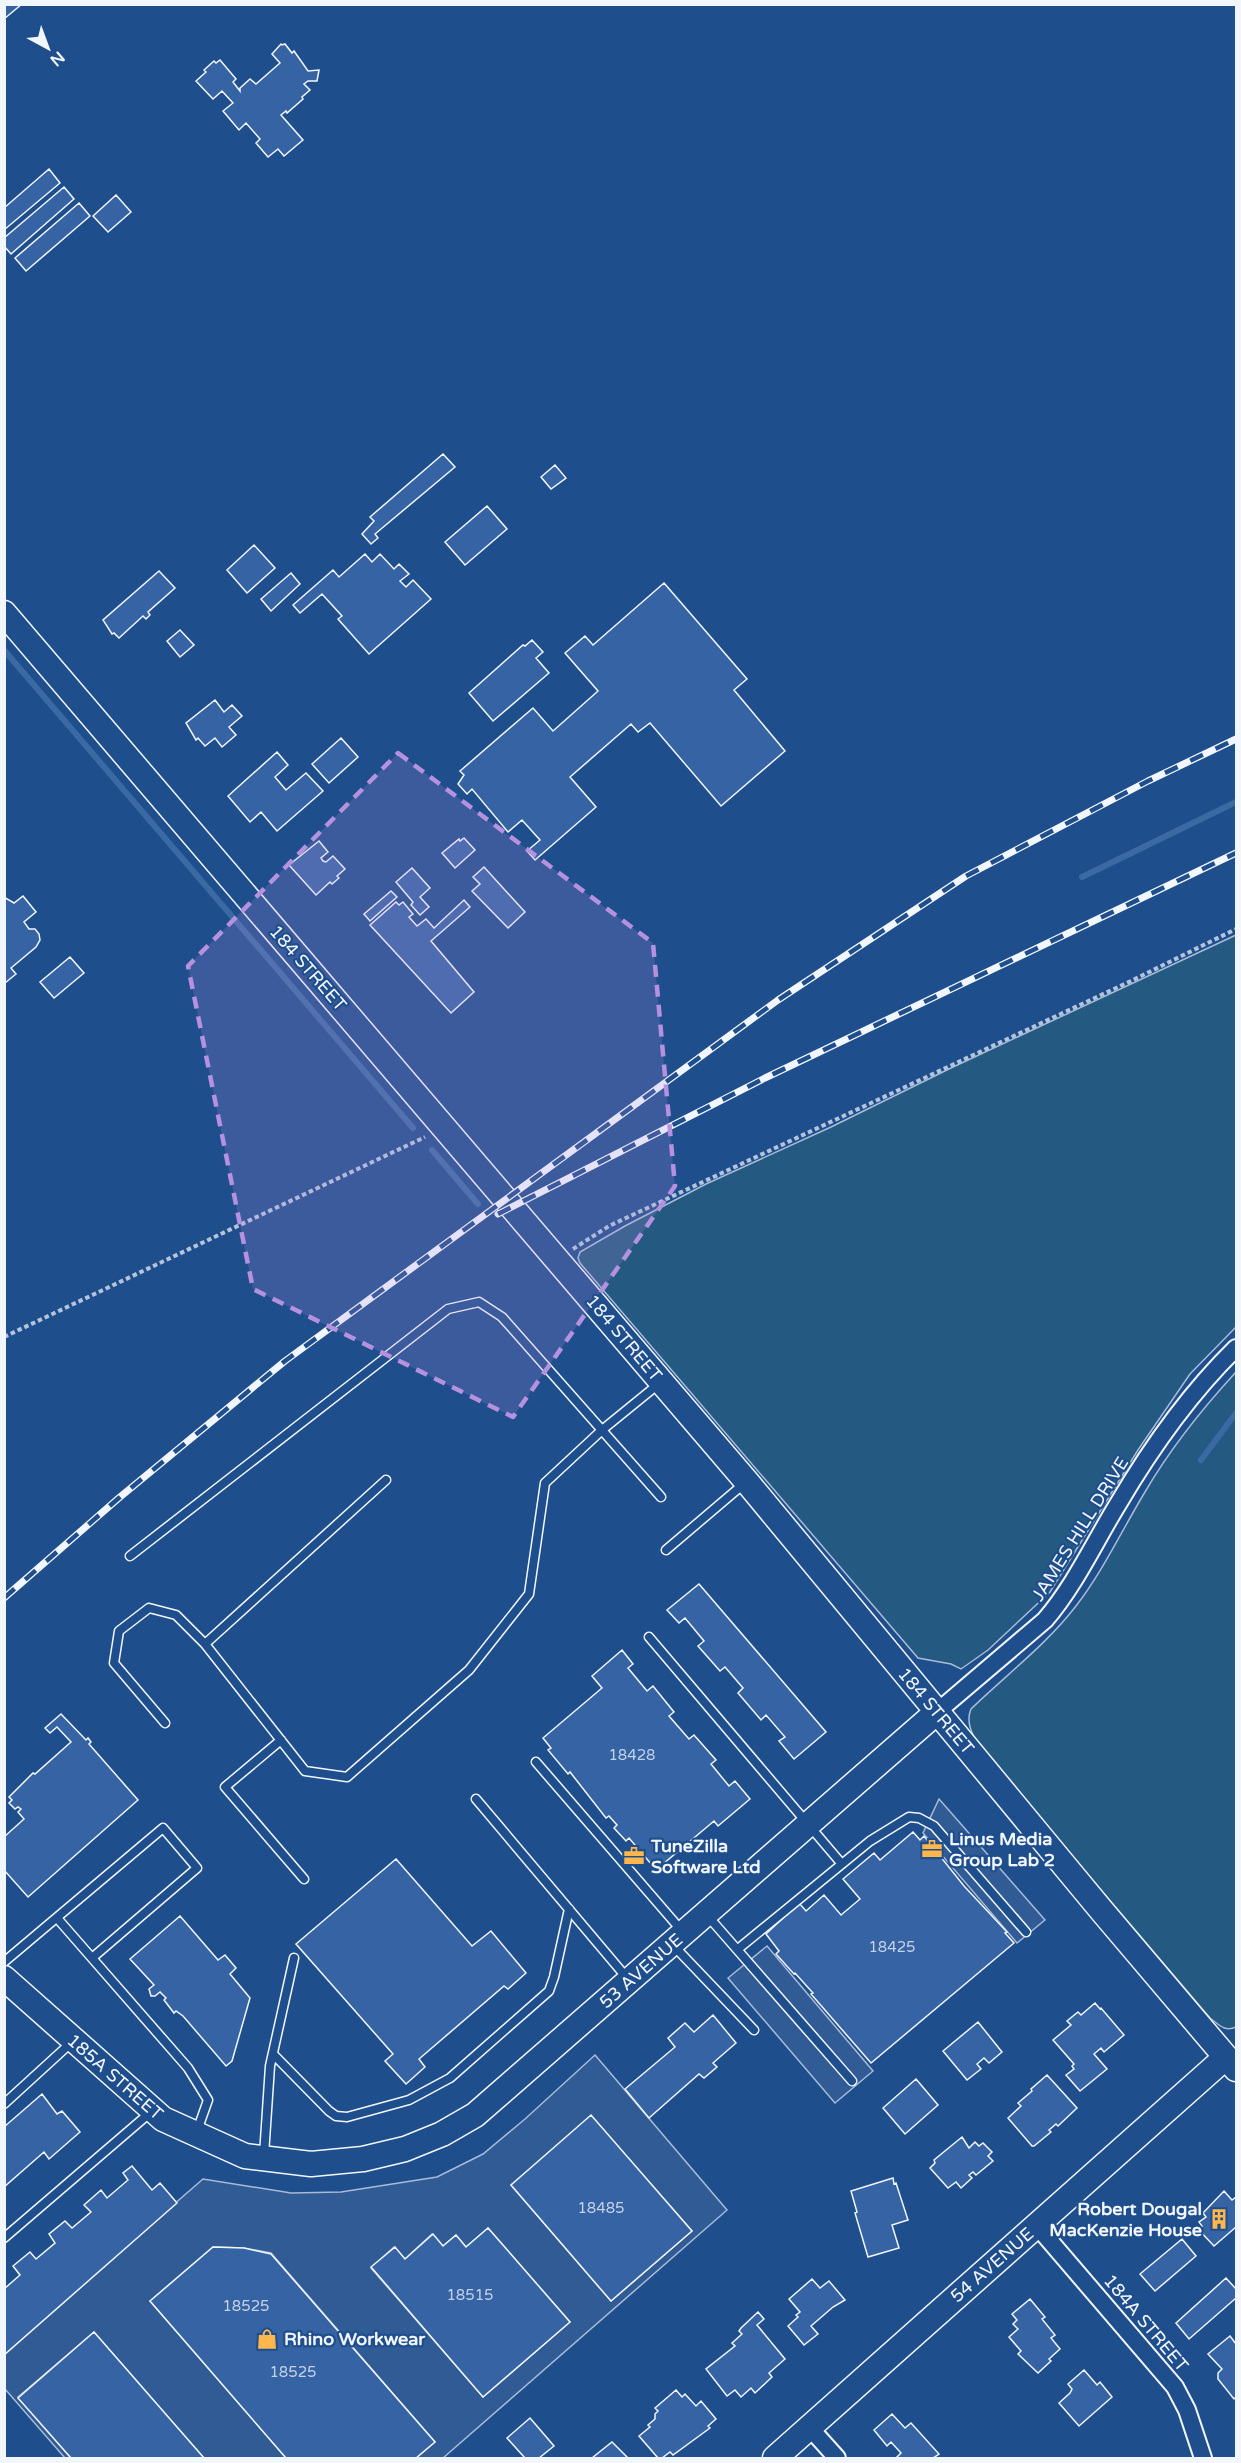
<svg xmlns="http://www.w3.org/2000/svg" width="1241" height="2463" viewBox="0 0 1241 2463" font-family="'Varela Round',sans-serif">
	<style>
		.green { fill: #245a82; stroke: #a8bbd7; stroke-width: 1.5 }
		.parking { fill: #305b95; stroke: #a8bbd7; stroke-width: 1.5; fill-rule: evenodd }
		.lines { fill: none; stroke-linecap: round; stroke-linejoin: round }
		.stream { stroke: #3b69a3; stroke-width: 6 }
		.building { fill: #3563a3; stroke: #f2f6ff; stroke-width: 1.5 }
		.lane-casing { stroke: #f2f6ff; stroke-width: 11 }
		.street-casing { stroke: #f2f6ff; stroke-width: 20 }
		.secondary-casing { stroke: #f2f6ff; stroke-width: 27 }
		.path { stroke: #b3c4dc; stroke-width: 4; stroke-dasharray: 4.5 3; stroke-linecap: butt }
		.lane { stroke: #1f4e8c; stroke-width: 8 }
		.street { stroke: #1f4e8c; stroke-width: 16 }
		.secondary { stroke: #1f4e8c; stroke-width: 24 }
		.rail-casing { stroke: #f2f6ff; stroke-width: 7 }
		.rail { stroke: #1f4e8c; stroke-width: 4.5; stroke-dasharray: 14; stroke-linecap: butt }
		.marked { fill: #b691df; fill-opacity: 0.2; stroke: #b691df; stroke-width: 4.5; stroke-dasharray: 12 8; stroke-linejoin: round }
		.labels { text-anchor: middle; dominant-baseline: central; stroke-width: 4.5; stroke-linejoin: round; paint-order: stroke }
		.number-label { font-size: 15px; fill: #c3d1e8 }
		.street-label { font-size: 18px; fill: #f2f6ff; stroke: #1f4e8c }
		.poi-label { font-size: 18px; font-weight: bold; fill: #f2f6ff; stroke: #1f4e8c; text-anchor: start }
	</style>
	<rect width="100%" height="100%" fill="#1f4e8c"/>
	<path class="green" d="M 1236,935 L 1236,1327 L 1190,1374 L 1138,1450 L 1050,1592 L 988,1650 L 961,1669 L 951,1664 L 918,1658 L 580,1263 L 578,1258 L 580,1252 L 625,1226 L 706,1184 L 831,1127 L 951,1068 Z
		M 1236,1372 L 1236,2027 C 1225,2032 1219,2025 1210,2018 L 1003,1775 C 990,1758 961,1732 971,1709 C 1006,1675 1046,1645 1076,1606 C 1103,1571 1122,1530 1145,1492 C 1170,1449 1202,1409 1236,1372 Z"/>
	<path class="parking" d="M 939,1799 L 1045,1920 L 1017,1943 L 923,1833 Z
		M 767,1946 L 873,2071 L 835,2103 L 728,1978 Z
		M 595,2055 L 727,2210 L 443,2458 L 416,2458 L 435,2442 L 271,2253 L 244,2248 L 213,2247 L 150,2301 L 286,2458 L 204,2458 L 94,2332 L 18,2397 L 71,2458 L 65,2458 L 5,2389 L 4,2352 L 203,2179 L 291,2193 L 341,2192 L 437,2177 L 483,2154 L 525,2119 ZM 591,2116 L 692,2231 L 611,2301 L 511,2185 ZM 488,2228 L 570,2322 L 483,2397 L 371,2268 L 394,2247 L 405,2259 L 432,2234 L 443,2246 L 456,2235 L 466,2247 Z"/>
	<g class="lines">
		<path class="stream" d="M 4,650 L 413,1128
			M 1082,877 L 1236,802
			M 432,1150 L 478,1204
			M 1201,1460 L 1236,1413"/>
	</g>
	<path class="building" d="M 4,4 L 22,4 L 4,19 Z
		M 281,44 L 282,45 L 285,44 L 292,53 L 294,51 L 308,71 L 319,70 L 317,81 L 308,81 L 304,84 L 310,90 L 302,97 L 303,99 L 287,113 L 286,111 L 281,115 L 303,140 L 284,156 L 278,149 L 268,157 L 256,143 L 260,139 L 246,123 L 239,130 L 223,111 L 233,103 L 222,91 L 213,99 L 196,81 L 206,72 L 204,70 L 214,61 L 216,63 L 220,60 L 236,79 L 233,82 L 240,91 L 240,88 L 250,79 L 256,84 L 280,63 L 272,54 Z
		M 49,169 L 60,183 L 4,230 L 4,208 Z
		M 64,187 L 74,199 L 11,254 L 4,246 L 4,238 Z
		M 116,195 L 131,212 L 108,232 L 93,216 Z
		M 79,203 L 90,216 L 26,271 L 15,258 Z
		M 443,454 L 455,467 L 375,534 L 378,538 L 371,544 L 362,534 L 374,521 L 370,517 Z
		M 555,465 L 566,478 L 551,489 L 541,477 Z
		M 487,506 L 507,529 L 465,565 L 445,542 Z
		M 254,545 L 275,568 L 247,593 L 227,570 Z
		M 365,554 L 372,562 L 380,554 L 394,569 L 399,564 L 409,574 L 400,581 L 406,587 L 413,580 L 431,599 L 369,654 L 338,619 L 342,616 L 322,594 L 300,613 L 293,605 L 333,570 L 339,577 Z
		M 159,571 L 175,588 L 148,612 L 150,615 L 146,619 L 143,616 L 119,638 L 114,633 L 112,634 L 103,620 Z
		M 291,573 L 300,584 L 271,611 L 261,599 Z
		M 664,583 L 747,679 L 734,690 L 785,751 L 721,806 L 650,723 L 638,732 L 631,724 L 570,777 L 596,807 L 535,860 L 527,851 L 540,840 L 522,820 L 508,832 L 472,789 L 467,794 L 458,784 L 464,775 L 460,771 L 533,708 L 553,731 L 598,691 L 565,653 L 585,636 L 593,645 Z
		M 180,630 L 194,645 L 180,657 L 167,641 Z
		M 532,640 L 543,652 L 536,658 L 549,673 L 493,721 L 469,693 L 523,645 L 525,646 Z
		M 215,700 L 224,712 L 232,705 L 242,716 L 229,727 L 236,735 L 222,747 L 215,738 L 205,746 L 198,738 L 196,740 L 186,723 Z
		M 341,738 L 358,757 L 329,783 L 312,764 Z
		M 277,752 L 288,765 L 275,777 L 286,790 L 306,773 L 323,791 L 277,831 L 261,812 L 250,822 L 228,796 Z
		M 464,838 L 475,850 L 455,868 L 442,853 L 459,839 L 460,841 Z
		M 319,841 L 328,852 L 321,858 L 323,861 L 326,862 L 333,856 L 345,869 L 337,876 L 339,878 L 332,884 L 330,882 L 316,895 L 289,865 Z
		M 484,867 L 525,912 L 508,928 L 472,891 L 480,884 L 473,877 Z
		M 412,868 L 430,888 L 420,897 L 429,907 L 420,915 L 411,905 L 413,902 L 396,882 Z
		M 391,891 L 397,897 L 370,921 L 364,914 Z
		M 23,896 L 36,912 L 24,922 L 29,929 L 35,929 L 39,934 L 40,940 L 36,947 L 11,968 L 16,974 L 5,983 L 4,897 L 14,903 Z
		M 464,900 L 470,907 L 431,941 L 474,992 L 451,1013 L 370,925 L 396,902 L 399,905 L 403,902 L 413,914 L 409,917 L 417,926 L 426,919 L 434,928 Z
		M 70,957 L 84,973 L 54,998 L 40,982 Z
		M 699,1584 L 826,1732 L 794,1759 L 779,1741 L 785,1737 L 766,1715 L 761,1720 L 738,1693 L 743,1688 L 725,1667 L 720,1671 L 698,1646 L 704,1641 L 685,1618 L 679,1623 L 667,1610 Z
		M 622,1650 L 633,1664 L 628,1668 L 647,1691 L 653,1686 L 674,1712 L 669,1716 L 689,1739 L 694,1735 L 716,1760 L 711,1764 L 729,1786 L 735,1781 L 750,1799 L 718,1826 L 714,1821 L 663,1864 L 657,1865 L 652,1865 L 629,1838 L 626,1841 L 614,1828 L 617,1825 L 609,1816 L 606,1818 L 570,1772 L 568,1774 L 548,1750 L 551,1748 L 543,1738 L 602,1688 L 592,1676 Z
		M 61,1714 L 86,1740 L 88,1738 L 91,1742 L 89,1744 L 138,1800 L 28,1897 L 4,1870 L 4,1837 L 24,1819 L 18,1812 L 21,1809 L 18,1807 L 15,1809 L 9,1803 L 12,1800 L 9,1797 L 33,1773 L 35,1774 L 71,1742 L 57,1727 L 50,1733 L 45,1728 Z
		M 913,1832 L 920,1840 L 924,1836 L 964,1886 L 1007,1932 L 1005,1933 L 1014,1943 L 871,2063 L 811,1994 L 813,1993 L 795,1973 L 794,1974 L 776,1954 L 779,1951 L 766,1934 L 799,1903 L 806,1911 L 824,1895 L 841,1915 L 860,1899 L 843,1879 L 874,1853 L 880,1860 Z
		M 396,1859 L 472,1946 L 491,1931 L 526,1973 L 508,1989 L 504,1986 L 419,2059 L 425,2067 L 406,2084 L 385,2061 L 393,2054 L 296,1944 Z
		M 180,1916 L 218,1960 L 225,1955 L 236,1968 L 230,1974 L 250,1998 L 232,2061 L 226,2066 L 183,2016 L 176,2011 L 174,2013 L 164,2000 L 166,1998 L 160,1992 L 155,1996 L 151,1996 L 149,1989 L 154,1985 L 130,1959 Z
		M 1095,2003 L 1100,2009 L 1101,2008 L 1124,2035 L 1104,2052 L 1101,2048 L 1094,2054 L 1107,2069 L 1080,2091 L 1066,2075 L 1074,2069 L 1072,2066 L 1074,2064 L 1053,2040 L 1071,2025 L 1067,2021 L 1078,2012 L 1081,2015 Z
		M 713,2015 L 736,2043 L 713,2063 L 717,2067 L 704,2078 L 699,2074 L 649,2118 L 625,2089 L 675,2047 L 668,2038 L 685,2023 L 694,2032 Z
		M 978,2022 L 1002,2052 L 989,2063 L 984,2058 L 977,2064 L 981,2069 L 967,2080 L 943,2051 Z
		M 1047,2075 L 1077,2108 L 1058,2126 L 1056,2124 L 1049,2130 L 1051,2132 L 1034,2146 L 1032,2146 L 1008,2118 L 1021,2106 L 1018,2103 L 1032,2091 L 1031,2089 Z
		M 916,2079 L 938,2105 L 905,2134 L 883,2108 Z
		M 42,2094 L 57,2114 L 62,2111 L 80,2132 L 49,2159 L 44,2152 L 4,2187 L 4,2127 Z
		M 591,2115 L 692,2231 L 611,2301 L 511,2185 Z
		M 962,2137 L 969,2148 L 975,2142 L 979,2146 L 983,2143 L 992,2152 L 988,2156 L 993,2161 L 976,2175 L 973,2172 L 969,2175 L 972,2178 L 961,2188 L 956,2182 L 948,2188 L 930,2168 L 935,2163 L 934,2160 Z
		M 132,2166 L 152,2190 L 160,2183 L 177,2203 L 4,2355 L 4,2289 L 20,2275 L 13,2266 L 30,2252 L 36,2259 L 55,2243 L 49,2234 L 65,2221 L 72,2228 L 91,2212 L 84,2205 L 101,2190 L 107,2198 L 128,2180 L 123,2173 Z
		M 893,2178 L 894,2184 L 896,2183 L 908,2220 L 892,2225 L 899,2248 L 868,2257 L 855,2213 L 857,2212 L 851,2191 Z
		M 1224,2191 L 1232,2200 L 1236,2197 L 1236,2227 L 1214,2246 L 1198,2229 L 1202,2226 L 1199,2222 L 1206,2217 L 1203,2213 Z
		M 488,2228 L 570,2322 L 483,2397 L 371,2267 L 395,2247 L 405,2259 L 433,2234 L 443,2246 L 456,2235 L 466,2247 Z
		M 1182,2239 L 1196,2256 L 1155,2291 L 1140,2274 Z
		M 213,2247 L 244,2248 L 271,2254 L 435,2442 L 416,2458 L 286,2458 L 150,2301 Z
		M 1226,2278 L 1236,2289 L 1236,2298 L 1189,2339 L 1176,2323 Z
		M 812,2279 L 820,2288 L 829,2281 L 845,2300 L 833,2307 L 811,2326 L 818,2334 L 804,2345 L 788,2326 L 798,2317 L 796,2315 L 800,2312 L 789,2299 Z
		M 1030,2299 L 1045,2317 L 1042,2319 L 1055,2335 L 1051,2338 L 1060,2349 L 1049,2359 L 1051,2361 L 1038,2373 L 1018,2354 L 1021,2351 L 1009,2337 L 1018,2329 L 1013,2324 L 1017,2320 L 1012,2314 Z
		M 758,2312 L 764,2319 L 757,2325 L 785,2359 L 769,2373 L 772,2377 L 755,2393 L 751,2388 L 741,2397 L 735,2390 L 727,2396 L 706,2369 L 735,2346 L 732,2343 L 742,2334 L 739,2331 L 741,2328 Z
		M 94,2332 L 204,2458 L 71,2458 L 18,2398 Z
		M 1230,2336 L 1236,2344 L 1236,2397 L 1234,2399 L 1218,2379 L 1218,2373 L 1222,2369 L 1208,2354 Z
		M 1084,2370 L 1097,2385 L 1100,2382 L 1112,2397 L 1079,2426 L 1059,2403 L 1070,2393 L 1072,2389 L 1068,2384 Z
		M 676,2390 L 682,2397 L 685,2394 L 696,2406 L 701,2401 L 716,2419 L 708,2426 L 710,2428 L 673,2455 L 670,2452 L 662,2458 L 658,2458 L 639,2436 L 650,2427 L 648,2425 L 655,2419 L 655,2414 L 658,2411 L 655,2408 Z
		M 892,2414 L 905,2428 L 911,2423 L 939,2454 L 933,2458 L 896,2458 L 901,2453 L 891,2442 L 887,2446 L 874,2430 Z
		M 530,2418 L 554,2446 L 539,2458 L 525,2458 L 507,2438 Z
		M 612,2442 L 628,2458 L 592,2458 Z"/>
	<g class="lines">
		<g class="lane-casing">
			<path id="lane" d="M 386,1480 L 205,1644 L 305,1771 L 347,1777 L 469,1670 L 529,1594 L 545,1483 L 602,1430 L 661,1382
				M 666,1550 L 746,1482
				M 130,1556 L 448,1309 L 479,1302 L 502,1317 L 661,1497
				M 649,1637 L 841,1863
				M 165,1723 L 114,1663 L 119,1631 L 149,1608 L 176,1615 L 205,1644
				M 281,1740 L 225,1787 L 304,1879
				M 536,1762 L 682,1931
				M 476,1799 L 627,1978
				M 706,1914 L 852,2081
				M 57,1918 L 188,2068 L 208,2100 L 197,2131
				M 672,1944 L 754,2030
				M 738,1949 L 870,1841 L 909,1817 L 919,1818 L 934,1826 L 1026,1932
				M 4,1962 L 163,1828 L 197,1868 L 92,1958
				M 273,2054 L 329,2111 L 336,2116 L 347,2117 L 409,2100 L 450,2078 L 549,1991 L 554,1977 L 569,1909
				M 4,2104 L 73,2041
				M 264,2155 L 270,2066 L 294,1958
				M 4,2238 L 152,2111"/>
		</g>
		<g class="street-casing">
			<path id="street" d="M 937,1712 L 1045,1620 C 1075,1585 1094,1543 1118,1504 C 1151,1448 1189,1394 1236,1348
				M 1037,2226 L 1175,2387 L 1187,2410 L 1203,2458
				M 810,2428 L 837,2458"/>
		</g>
		<g class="secondary-casing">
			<path id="secondary" d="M 4,613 L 747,1482 L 1102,1911 L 1236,2069
				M 4,1978 L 163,2119 L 245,2156 L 311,2164 L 363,2159 L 405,2149 L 442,2134 L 475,2115 L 937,1712
				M 775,2458 L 1226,2057"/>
		</g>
		<path class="path" d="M 573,1249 L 609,1226 L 1131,981 L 1236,929
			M 4,1337 L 425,1137"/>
		<use href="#lane" class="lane"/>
		<use href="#street" class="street"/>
		<use href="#secondary" class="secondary"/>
		<g class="rail-casing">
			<path id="rail" d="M 498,1214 L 765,1078 L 1236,853
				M 4,1598 L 120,1497 L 285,1361 L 778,1000 L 966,876 L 1148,781 L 1236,739"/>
		</g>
		<use href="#rail" class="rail"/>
	</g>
	<path class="marked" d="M 398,753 L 653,943 L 675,1186 L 513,1417 L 253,1289 L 188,966 Z"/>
	<defs>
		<g id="office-bare" transform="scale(1.62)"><path d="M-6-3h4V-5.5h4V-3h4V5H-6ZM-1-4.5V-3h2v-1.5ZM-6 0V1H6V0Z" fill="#ffb74d" stroke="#1f4e8c" stroke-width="2.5" paint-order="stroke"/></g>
		<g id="building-bare" transform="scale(1.62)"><path d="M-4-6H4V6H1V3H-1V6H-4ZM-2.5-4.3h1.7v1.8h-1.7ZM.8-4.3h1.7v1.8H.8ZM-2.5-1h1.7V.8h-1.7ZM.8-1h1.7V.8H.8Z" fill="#ffb74d" stroke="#1f4e8c" stroke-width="2.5" paint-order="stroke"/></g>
		<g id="shop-bare" transform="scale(1.62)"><path d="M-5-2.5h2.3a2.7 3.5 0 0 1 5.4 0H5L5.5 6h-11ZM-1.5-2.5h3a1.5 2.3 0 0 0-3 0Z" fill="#ffb74d" stroke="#1f4e8c" stroke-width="2.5" paint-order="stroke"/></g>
	</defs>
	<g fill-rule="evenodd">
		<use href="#office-bare" x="932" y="1849"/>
		<use href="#office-bare" x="634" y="1856"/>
		<use href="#building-bare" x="1219" y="2219"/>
		<use href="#shop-bare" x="267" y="2339"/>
	</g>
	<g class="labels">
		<g class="number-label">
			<text x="632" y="1755">18428</text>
			<text x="892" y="1947">18425</text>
			<text x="601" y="2208">18485</text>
			<text x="470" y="2295">18515</text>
			<text x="246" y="2306">18525</text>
			<text x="293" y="2372">18525</text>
		</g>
		<g class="street-label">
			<text transform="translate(308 968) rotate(49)">184 STREET</text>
			<text transform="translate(624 1338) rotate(50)">184 STREET</text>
			<text transform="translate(1080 1529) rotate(-58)">JAMES HILL DRIVE</text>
			<text transform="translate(936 1711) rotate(50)">184 STREET</text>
			<text transform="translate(641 1971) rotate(-41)">53 AVENUE</text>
			<text transform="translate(115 2077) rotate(41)">185A STREET</text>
			<text transform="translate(992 2265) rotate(-41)">54 AVENUE</text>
			<text transform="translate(1146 2323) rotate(50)">184A STREET</text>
		</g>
		<g class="poi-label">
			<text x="949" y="1839">Linus Media<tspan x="949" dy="21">Group Lab 2</tspan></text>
			<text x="651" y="1846">TuneZilla<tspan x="651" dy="21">Software Ltd</tspan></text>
			<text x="1202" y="2209" text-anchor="end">Robert Dougal<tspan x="1202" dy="21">MacKenzie House</tspan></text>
			<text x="284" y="2339">Rhino Workwear</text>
		</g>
	</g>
	<rect width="1241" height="2463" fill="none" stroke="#f2f6ff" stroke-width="12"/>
	<g transform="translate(48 48) rotate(139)" stroke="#1f4e8c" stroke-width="4.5" paint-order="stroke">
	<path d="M0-4.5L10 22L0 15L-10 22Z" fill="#f2f6ff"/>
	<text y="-9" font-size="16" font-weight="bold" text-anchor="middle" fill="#f2f6ff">N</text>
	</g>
</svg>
